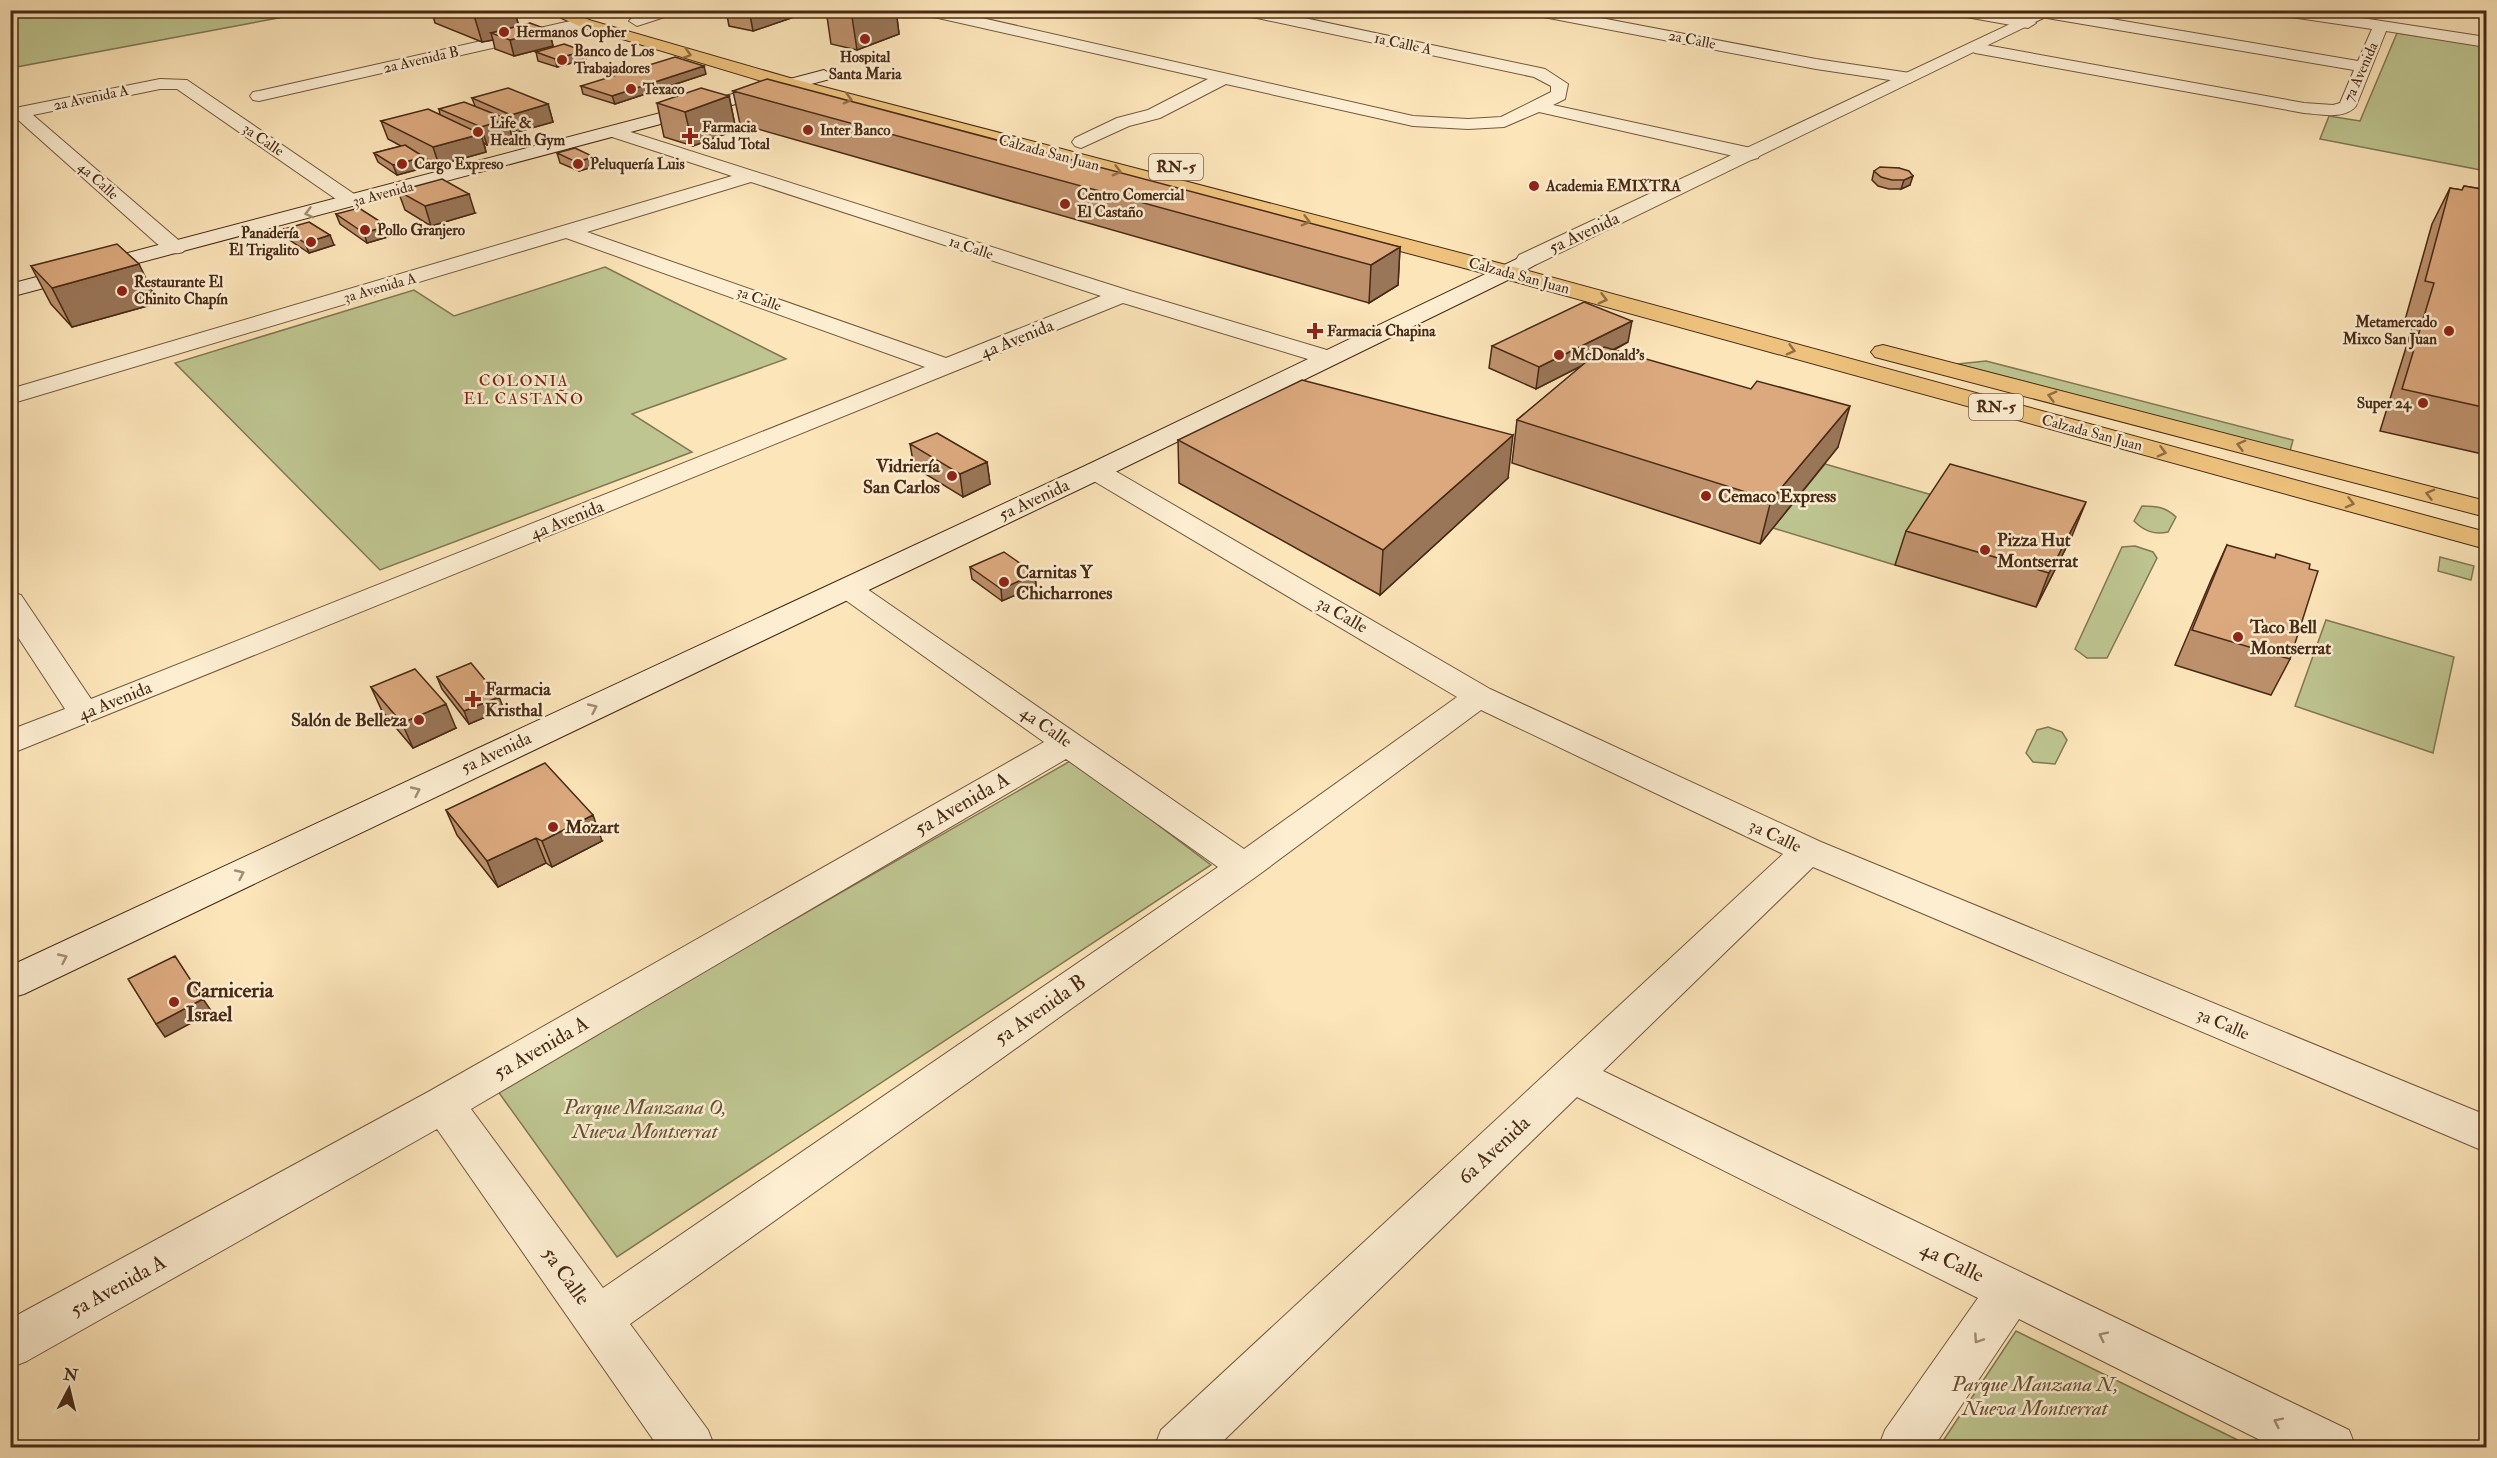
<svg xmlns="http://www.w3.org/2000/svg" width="2497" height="1458" viewBox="0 0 2497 1458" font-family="'IM FELL Double Pica',serif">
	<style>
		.green { fill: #bec590; stroke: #827752; stroke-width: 1.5 }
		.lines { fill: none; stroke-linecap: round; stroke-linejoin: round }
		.minor-casing { stroke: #74583e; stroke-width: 2 }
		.tertiary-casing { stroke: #74583e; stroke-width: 2 }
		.secondary-casing { stroke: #472915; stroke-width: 2 }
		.primary-casing { stroke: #472915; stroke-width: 2 }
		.minor { fill: #fdeed2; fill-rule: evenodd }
		.tertiary { fill: #fdeed2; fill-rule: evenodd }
		.secondary { fill: #fdeed2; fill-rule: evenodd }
		.primary { fill: #eec27c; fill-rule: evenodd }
		.wall { fill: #bd916c; stroke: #472915; stroke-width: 1.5 }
		.shaded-wall { fill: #9a7658; stroke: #472915; stroke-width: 1.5 }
		.building { fill: #dca97e; stroke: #472915; stroke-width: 1.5 }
		.oneway { stroke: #926e43 }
		.oneway2 { stroke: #a28c74 }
		.poi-dot { fill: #8f2418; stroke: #fdeed2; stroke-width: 2 }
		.labels { text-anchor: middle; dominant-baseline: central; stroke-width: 5; stroke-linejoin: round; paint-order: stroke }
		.far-poi-label { font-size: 15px; font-weight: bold; fill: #472915; stroke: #fdeed2; text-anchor: start }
		.far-street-label { font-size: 15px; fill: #472915; stroke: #fdeed2 }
		.shield { fill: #fdeed2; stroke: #7e644e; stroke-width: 1.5 }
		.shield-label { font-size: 16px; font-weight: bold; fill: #472915 }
		.far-neighbourhood-label { font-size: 16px; letter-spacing: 1.5px; fill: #7a1f14; stroke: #fdeed2 }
		.street-label { font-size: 18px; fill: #472915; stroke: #fdeed2 }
		.poi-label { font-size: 18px; font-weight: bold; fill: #472915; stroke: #fdeed2; text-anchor: start }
		.near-street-label { font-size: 21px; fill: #472915; stroke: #fdeed2 }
		.near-poi-label { font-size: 21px; font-weight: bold; fill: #472915; stroke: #fdeed2; text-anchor: start }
		.near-park-label { font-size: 21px; font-style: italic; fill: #655034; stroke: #fdeed2 }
	</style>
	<rect width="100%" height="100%" fill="#fce5b9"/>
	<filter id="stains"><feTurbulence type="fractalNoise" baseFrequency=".00333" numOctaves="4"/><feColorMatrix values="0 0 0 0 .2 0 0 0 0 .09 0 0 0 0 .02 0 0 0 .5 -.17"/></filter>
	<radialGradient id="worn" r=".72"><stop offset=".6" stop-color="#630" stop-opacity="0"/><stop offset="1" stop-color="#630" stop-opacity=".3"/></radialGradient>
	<path class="green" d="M 28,11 L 315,10 L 316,11 L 11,68 L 11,13 Z
		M 2397,33 L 2486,46 L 2486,171 L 2320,139 L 2329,116 L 2360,121 Z
		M 605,267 L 786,359 L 632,414 L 692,452 L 380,570 L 175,363 L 414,290 L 454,316 Z
		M 1986,361 L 2293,440 L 2290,451 L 1957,364 Z
		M 1825,464 L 1939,497 L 1895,565 L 1773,528 Z
		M 2142,506 C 2156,506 2166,507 2176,517 L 2168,532 C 2154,535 2144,531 2134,521 Z
		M 2135,546 L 2153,552 L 2157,558 L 2107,658 L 2087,658 L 2075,649 L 2122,547 Z
		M 2440,557 L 2474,566 L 2471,580 L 2438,571 Z
		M 2326,620 L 2454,657 L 2433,753 L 2295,706 Z
		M 2048,727 L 2062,732 L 2067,740 L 2055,764 L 2033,762 L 2026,753 L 2037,730 Z
		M 1072,760 L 1211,865 L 617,1257 L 497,1090 Z
		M 2016,1331 L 2252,1447 L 1939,1447 Z"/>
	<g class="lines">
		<g class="minor-casing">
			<path id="minor" d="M 655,10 L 679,10 L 677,13 L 637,26 L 629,21 L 632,18 Z
				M 918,10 L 947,10 L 1413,116 L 1468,119 L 1501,117 L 1551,92 L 1551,86 L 1534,77 L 1243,15 L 1236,10 L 1267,10 L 1545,69 L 1568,84 L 1565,99 L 1553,105 L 1751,148 L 1758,150 L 1760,154 L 1758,158 L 1751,160 L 1539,112 L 1504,127 L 1468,129 L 1413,126 L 1226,84 L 1160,118 L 1129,126 L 1081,148 L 1075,146 L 1072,142 L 1075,138 L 1117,118 L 1148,110 L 1208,79 L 925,15 Z
				M 1526,10 L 1559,10 L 1816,59 L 1910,73 L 1918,78 L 1910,83 L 1816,69 L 1533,15 Z
				M 1948,10 C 1965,10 2025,11 2036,23 L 2028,28 L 1955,15 Z
				M 2041,10 L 2059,10 L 2358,61 L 2372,29 L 2277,15 L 2270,10 L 2310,10 L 2486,37 L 2486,47 L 2386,31 L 2356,106 C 2345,120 2319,114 2304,113 L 1975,53 L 1967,48 L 1975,43 L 2304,103 L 2333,105 L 2340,103 L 2354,70 L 2047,18 L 2042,16 L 2039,13 Z
				M 584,18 L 589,20 L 592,23 L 589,26 L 259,101 L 253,100 L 250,96 L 253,92 L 259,91 Z
				M 160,79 L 187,80 L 360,198 L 363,202 L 360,206 L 346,206 L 177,89 L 160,89 L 33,115 L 183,244 L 186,248 L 183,252 C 171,256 165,250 155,242 L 16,118 L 10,119 L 10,109 Z
				M 615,127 L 1130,291 L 1337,353 L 1341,358 L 1337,363 L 1329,365 L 1321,363 L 1123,303 L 10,754 L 10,730 L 65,709 L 10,625 L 10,592 L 21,595 L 91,699 L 925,367 L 566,238 L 10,404 L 10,389 L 732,176 L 609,136 L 606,132 L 609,128 ZM 751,182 L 1101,296 L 946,358 L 587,232 Z
				M 1096,463 L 1105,465 L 1490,689 L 1821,842 L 2486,1115 L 2486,1152 L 1813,867 L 1603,1071 L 2349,1430 L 2356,1448 L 2276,1448 L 2019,1319 L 1933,1448 L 1878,1448 L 1885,1430 L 1978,1298 L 1577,1097 L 1216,1448 L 1154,1448 L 1161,1430 L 1783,854 L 1481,710 L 1257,876 L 630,1324 L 708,1430 L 715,1448 L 659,1448 L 437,1129 L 27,1361 L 10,1368 L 10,1319 L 428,1092 L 1044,742 L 837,594 L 832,588 L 837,582 L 847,579 L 857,582 L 1244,849 L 1457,697 L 1087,477 L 1083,471 L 1087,465 ZM 1066,759 L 1218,867 L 603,1288 L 471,1109 Z"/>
		</g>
		<g class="tertiary-casing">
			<path id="tertiary" d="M 2040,10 L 2060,10 L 1535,265 L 1527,266 L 1519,265 L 1516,260 L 1519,255 Z"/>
		</g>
		<g class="secondary-casing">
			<path id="secondary" d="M 824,70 L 832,75 L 830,79 L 10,297 L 10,284 Z
				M 1527,254 L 1535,255 L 1538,260 L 1535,265 L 1514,277 L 1105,477 L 24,994 L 10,998 L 10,966 L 1087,465 Z"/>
		</g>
		<g class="primary-casing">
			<path id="primary" d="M 544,10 L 566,10 L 589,20 L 797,80 L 1514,267 L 2486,532 L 2486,549 L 1498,277 L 785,88 L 579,26 Z
				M 1883,345 L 2486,501 L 2486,517 L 1875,357 L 1871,352 L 1875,347 Z"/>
		</g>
		<use href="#minor" class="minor"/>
		<use href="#tertiary" class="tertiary"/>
		<use href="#secondary" class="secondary"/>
		<use href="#primary" class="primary"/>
	</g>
	<path class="wall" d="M 424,10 L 514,10 L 519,26 L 549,30 L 553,46 L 514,56 L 495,49 L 493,40 L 482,42 L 435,23 L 433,16 L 425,12 Z
		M 726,10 L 793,10 L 794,17 L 753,31 L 729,26 Z
		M 826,10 L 896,10 L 899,34 L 857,50 L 831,44 Z
		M 536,52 L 586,59 L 557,67 L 538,61 Z
		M 706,74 L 615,104 L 583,94 L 581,86 Z
		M 733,91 L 1400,247 L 1398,285 L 1369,303 L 740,124 Z
		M 729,96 L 736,130 L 693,146 L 664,137 L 657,103 Z
		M 472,98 L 548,104 L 553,122 L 517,132 L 510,130 L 512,137 L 487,145 L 484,143 L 486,152 L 439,165 L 424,158 L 427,167 L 397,175 L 378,162 L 374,153 L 401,146 L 388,139 L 381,121 L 440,115 L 439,109 L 475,106 Z
		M 557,153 L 596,166 L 579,171 L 560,163 Z
		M 1899,168 L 1910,185 L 1901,189 L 1889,189 L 1878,186 L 1872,180 L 1874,171 Z
		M 2464,186 L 2487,190 L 2487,455 L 2380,431 L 2414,322 L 2405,320 L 2432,224 L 2450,188 L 2462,190 Z
		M 398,191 L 475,213 L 431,226 L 405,210 Z
		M 336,214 L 387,226 L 391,236 L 367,243 L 340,224 Z
		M 284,229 L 334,245 L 309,253 L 288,239 Z
		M 31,266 L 158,303 L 72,327 L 51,304 Z
		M 1628,342 L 1614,350 L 1838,447 L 1760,544 L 1512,463 L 1517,420 L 1583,365 L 1536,389 L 1489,368 L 1492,346 Z
		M 1178,440 L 1508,478 L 1380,595 L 1179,483 Z
		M 910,444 L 987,462 L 990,484 L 963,497 L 914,467 Z
		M 1906,531 L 2072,536 L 2036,607 L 1895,565 Z
		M 2227,545 L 2290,659 L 2271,695 L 2175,665 L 2211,580 Z
		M 970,567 L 1035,574 L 1036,586 L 1002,601 L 972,579 Z
		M 437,677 L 504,709 L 469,724 L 442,689 Z
		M 371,687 L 456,728 L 413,748 L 382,711 Z
		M 446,810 L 602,841 L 552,867 L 546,863 L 498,887 L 457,835 Z"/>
	<path class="shaded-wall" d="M 469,10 L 514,10 L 521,33 L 491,33 L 493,40 L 482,42 L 473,12 Z
		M 764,10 L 793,10 L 794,17 L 753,31 L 750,15 Z
		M 851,10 L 896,10 L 899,34 L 857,50 Z
		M 549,30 L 553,46 L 514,56 L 510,40 Z
		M 584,51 L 586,59 L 557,67 L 555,59 Z
		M 704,66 L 706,74 L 615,104 L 612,96 Z
		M 729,96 L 736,130 L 693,146 L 685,112 Z
		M 548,104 L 553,122 L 517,132 L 511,115 Z
		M 507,119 L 512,137 L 487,145 L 481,127 Z
		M 481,134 L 486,152 L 439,165 L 433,147 Z
		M 424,157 L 427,167 L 397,175 L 393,165 Z
		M 594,157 L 596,166 L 579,171 L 576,162 Z
		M 1913,176 L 1910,185 L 1901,189 L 1904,180 Z
		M 469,194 L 475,213 L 431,226 L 425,206 Z
		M 387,226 L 391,236 L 367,243 L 364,233 Z
		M 330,235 L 334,245 L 309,253 L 305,243 Z
		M 1400,247 L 1398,285 L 1369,303 L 1371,265 Z
		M 139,264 L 158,303 L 72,327 L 52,288 Z
		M 1632,321 L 1628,342 L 1536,389 L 1539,367 Z
		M 1850,406 L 1838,447 L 1760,544 L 1771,500 Z
		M 1513,435 L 1508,478 L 1380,595 L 1383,550 Z
		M 987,462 L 990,484 L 963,497 L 960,474 Z
		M 2086,502 L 2072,536 L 2036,607 L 2049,573 Z
		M 1035,574 L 1036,586 L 1002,601 L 1001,589 Z
		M 499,697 L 504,709 L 469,724 L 464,711 Z
		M 446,704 L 456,728 L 413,748 L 402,723 Z
		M 593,815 L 602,841 L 552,867 L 542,841 Z
		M 536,838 L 546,863 L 498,887 L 487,861 Z
		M 203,999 L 212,1012 L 165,1037 L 156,1024 Z"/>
	<path class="building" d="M 728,10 L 764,10 L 750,15 Z
		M 530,23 L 549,30 L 510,40 L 491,33 Z
		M 564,44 L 584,51 L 555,59 L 536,52 Z
		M 675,57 L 704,66 L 612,96 L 581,86 Z
		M 767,79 L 1400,247 L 1371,265 L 733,91 Z
		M 508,88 L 548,104 L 511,115 L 472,98 Z
		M 701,88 L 729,96 L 685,112 L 657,103 Z
		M 464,102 L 507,119 L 481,127 L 439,109 Z
		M 428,109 L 481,134 L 433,147 L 381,121 Z
		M 405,145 L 424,157 L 393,165 L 374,153 Z
		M 575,148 L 594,157 L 576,162 L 557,153 Z
		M 1880,167 L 1899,168 L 1909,171 L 1913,176 L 1904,180 L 1892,180 L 1881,177 L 1874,171 Z
		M 442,179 L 469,194 L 425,206 L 398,191 Z
		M 2464,186 L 2487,190 L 2487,408 L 2402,389 L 2434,283 L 2425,281 L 2450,188 L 2462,190 Z
		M 359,208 L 387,226 L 364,233 L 336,214 Z
		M 309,222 L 330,235 L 305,243 L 284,229 Z
		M 117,244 L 139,264 L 52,288 L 31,266 Z
		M 1584,302 L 1632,321 L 1539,367 L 1492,346 Z
		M 1604,347 L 1751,389 L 1757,381 L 1850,406 L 1771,500 L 1517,420 Z
		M 1302,380 L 1513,435 L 1383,550 L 1178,440 Z
		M 937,433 L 987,462 L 960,474 L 910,444 Z
		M 1950,464 L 2086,502 L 2049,573 L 1906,531 Z
		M 2227,545 L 2275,558 L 2276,554 L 2310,564 L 2309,569 L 2318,571 L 2290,659 L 2192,630 Z
		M 1004,552 L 1035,574 L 1001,589 L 970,567 Z
		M 471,663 L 499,697 L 464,711 L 437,677 Z
		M 415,669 L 446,704 L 402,723 L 371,687 Z
		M 545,763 L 593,815 L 542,841 L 536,838 L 487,861 L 446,810 Z
		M 175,956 L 203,999 L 156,1024 L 128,979 Z"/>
	<defs><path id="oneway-chevron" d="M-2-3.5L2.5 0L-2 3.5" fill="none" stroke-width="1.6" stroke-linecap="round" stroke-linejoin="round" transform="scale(1.5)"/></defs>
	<g class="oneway">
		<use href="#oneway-chevron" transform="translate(687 54) rotate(16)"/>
		<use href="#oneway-chevron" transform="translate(848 99) rotate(15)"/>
		<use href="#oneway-chevron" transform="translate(1117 171) rotate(15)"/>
		<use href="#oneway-chevron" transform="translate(1306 221) rotate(15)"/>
		<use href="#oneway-chevron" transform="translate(1603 299) rotate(15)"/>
		<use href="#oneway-chevron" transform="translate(1791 350) rotate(15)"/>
		<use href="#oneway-chevron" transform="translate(2052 396) rotate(-165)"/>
		<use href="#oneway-chevron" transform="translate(2241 445) rotate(-165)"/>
		<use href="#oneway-chevron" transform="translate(2162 452) rotate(15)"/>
		<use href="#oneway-chevron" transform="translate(2430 494) rotate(-165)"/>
		<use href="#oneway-chevron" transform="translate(2350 503) rotate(15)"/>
	</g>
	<g class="oneway2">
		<use href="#oneway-chevron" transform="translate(309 213) rotate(165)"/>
		<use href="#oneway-chevron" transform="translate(593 708) rotate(-25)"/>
		<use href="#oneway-chevron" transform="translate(416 791) rotate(-25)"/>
		<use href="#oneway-chevron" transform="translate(240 874) rotate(-25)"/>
		<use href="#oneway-chevron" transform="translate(63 958) rotate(-25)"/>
		<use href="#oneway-chevron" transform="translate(2103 1336) rotate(-154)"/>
		<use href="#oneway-chevron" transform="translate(1978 1339) rotate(124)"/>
		<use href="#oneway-chevron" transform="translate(2278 1422) rotate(-154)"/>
	</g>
	<g class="poi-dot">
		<circle cx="504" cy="32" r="6"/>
		<circle cx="865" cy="39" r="6"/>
		<circle cx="562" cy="60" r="6"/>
		<circle cx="631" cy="89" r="6"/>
		<circle cx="808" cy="130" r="6"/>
		<circle cx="478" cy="132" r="6"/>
		<path d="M687 127h6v6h6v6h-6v6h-6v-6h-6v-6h6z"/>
		<circle cx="402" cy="164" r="6"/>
		<circle cx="578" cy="164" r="6"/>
		<circle cx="1534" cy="186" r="6"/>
		<circle cx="1065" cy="204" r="6"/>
		<circle cx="365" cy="230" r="6"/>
		<circle cx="311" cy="242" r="6"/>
		<circle cx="122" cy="291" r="6"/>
		<path d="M1312 322h6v6h6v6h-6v6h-6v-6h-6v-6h6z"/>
		<circle cx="2449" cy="331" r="6"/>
		<circle cx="1559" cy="355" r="6"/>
		<circle cx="2423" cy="403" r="6"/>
		<circle cx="952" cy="476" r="6"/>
		<circle cx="1706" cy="496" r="6"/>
		<circle cx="1985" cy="550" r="6"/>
		<circle cx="1004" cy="582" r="6"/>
		<circle cx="2238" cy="637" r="6"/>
		<path d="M470 690h6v6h6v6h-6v6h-6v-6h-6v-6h6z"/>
		<circle cx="419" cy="720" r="6"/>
		<circle cx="553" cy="827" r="6"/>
		<circle cx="174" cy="1002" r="6"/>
	</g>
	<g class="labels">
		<g class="far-poi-label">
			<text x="516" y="32">Hermanos Copher</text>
			<text x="574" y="51">Banco de Los<tspan x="574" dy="17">Trabajadores</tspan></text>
			<text x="865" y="57" text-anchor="middle">Hospital<tspan x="865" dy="17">Santa Maria</tspan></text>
			<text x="643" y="89">Texaco</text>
			<text x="490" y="123">Life &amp;<tspan x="490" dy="17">Health Gym</tspan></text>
			<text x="702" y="127">Farmacia<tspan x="702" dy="17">Salud Total</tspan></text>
			<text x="820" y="130">Inter Banco</text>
			<text x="414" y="164">Cargo Expreso</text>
			<text x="590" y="164">Peluquería Luis</text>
			<text x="1546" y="186">Academia EMIXTRA</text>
			<text x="1077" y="195">Centro Comercial<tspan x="1077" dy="17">El Castaño</tspan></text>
			<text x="377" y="230">Pollo Granjero</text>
			<text x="299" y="233" text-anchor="end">Panadería<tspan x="299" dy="17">El Trigalito</tspan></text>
			<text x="134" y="282">Restaurante El<tspan x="134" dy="17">Chinito Chapín</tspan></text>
			<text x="2437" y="322" text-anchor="end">Metamercado<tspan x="2437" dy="17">Mixco San Juan</tspan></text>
			<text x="1327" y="331">Farmacia Chapina</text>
			<text x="1571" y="355">McDonald's</text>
			<text x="2411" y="403" text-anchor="end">Super 24</text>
		</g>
		<g class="far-street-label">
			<text transform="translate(1692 40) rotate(11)">2a Calle</text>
			<text transform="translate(1403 44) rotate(12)">1a Calle A</text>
			<text transform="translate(421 60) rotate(-13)">2a Avenida B</text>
			<text transform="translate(2361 72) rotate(-66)">7a Avenida</text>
			<text transform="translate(91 98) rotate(-12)">2a Avenida A</text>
			<text transform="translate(263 140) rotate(34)">3a Calle</text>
			<text transform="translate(1049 153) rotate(15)">Calzada San Juan</text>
			<text transform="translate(98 181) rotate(42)">4a Calle</text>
			<text transform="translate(383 194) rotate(-15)">3a Avenida</text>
			<text transform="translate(971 248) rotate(18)">1a Calle</text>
			<text transform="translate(1519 276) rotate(15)">Calzada San Juan</text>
			<text transform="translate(380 288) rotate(-16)">3a Avenida A</text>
			<text transform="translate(759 299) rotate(20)">3a Calle</text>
			<text transform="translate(2092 433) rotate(15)">Calzada San Juan</text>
		</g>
		<g class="shield">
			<rect x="1149" y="154" width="54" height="26" rx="4.5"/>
			<rect x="1969" y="394" width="54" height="26" rx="4.5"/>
		</g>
		<g class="shield-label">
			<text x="1176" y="167">RN-5</text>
			<text x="1996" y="407">RN-5</text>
		</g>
		<g class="far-neighbourhood-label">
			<text x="524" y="381">COLONIA<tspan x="524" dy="18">EL CASTAÑO</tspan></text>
		</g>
		<g class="street-label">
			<text transform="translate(1584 233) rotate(-25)">5a Avenida</text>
			<text transform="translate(1017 339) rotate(-22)">4a Avenida</text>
			<text transform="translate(1034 500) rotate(-25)">5a Avenida</text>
			<text transform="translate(567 520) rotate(-22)">4a Avenida</text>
			<text transform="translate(1342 615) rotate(30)">3a Calle</text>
			<text transform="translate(115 701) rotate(-22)">4a Avenida</text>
			<text transform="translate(1046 727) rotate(35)">4a Calle</text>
			<text transform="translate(496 753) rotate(-25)">5a Avenida</text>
			<text transform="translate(1775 836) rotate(25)">3a Calle</text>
			<text transform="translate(2223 1024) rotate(23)">3a Calle</text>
		</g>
		<g class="poi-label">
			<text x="940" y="466" text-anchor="end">Vidriería<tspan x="940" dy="21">San Carlos</tspan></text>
			<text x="1718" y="496">Cemaco Express</text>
			<text x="1997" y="540">Pizza Hut<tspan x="1997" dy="21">Montserrat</tspan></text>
			<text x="1016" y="572">Carnitas Y<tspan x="1016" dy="21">Chicharrones</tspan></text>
			<text x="2250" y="627">Taco Bell<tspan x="2250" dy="21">Montserrat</tspan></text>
			<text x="485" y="689">Farmacia<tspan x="485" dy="21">Kristhal</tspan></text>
			<text x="407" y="720" text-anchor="end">Salón de Belleza</text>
			<text x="565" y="827">Mozart</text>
		</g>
		<g class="near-street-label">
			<text transform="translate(962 804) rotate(-30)">5a Avenida A</text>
			<text transform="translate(1040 1010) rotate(-35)">5a Avenida B</text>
			<text transform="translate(541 1048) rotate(-30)">5a Avenida A</text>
			<text transform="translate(1494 1150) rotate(-43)">6a Avenida</text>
			<text transform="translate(1952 1262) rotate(26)">4a Calle</text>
			<text transform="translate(566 1276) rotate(54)">5a Calle</text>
			<text transform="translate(118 1286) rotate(-29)">5a Avenida A</text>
		</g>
		<g class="near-poi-label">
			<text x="186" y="990">Carniceria<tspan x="186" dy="24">Israel</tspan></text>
		</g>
		<g class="near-park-label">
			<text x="645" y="1107">Parque Manzana O,<tspan x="645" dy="24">Nueva Montserrat</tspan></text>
			<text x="2035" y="1384">Parque Manzana N,<tspan x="2035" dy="24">Nueva Montserrat</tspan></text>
		</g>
	</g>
	<rect width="2497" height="1458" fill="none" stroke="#fce5b9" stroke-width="36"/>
	<rect x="12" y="12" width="2473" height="1434" fill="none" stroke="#472915" stroke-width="3"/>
	<rect x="18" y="18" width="2461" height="1422" fill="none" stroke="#472915" stroke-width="1.5"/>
	<g transform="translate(69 1389) rotate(7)" stroke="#fdeed2" stroke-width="4.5" paint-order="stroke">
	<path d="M0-4.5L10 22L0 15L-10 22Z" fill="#472915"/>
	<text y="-9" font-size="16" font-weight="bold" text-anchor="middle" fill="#472915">N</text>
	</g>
	<rect width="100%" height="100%" filter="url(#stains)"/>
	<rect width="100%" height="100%" fill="url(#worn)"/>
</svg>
